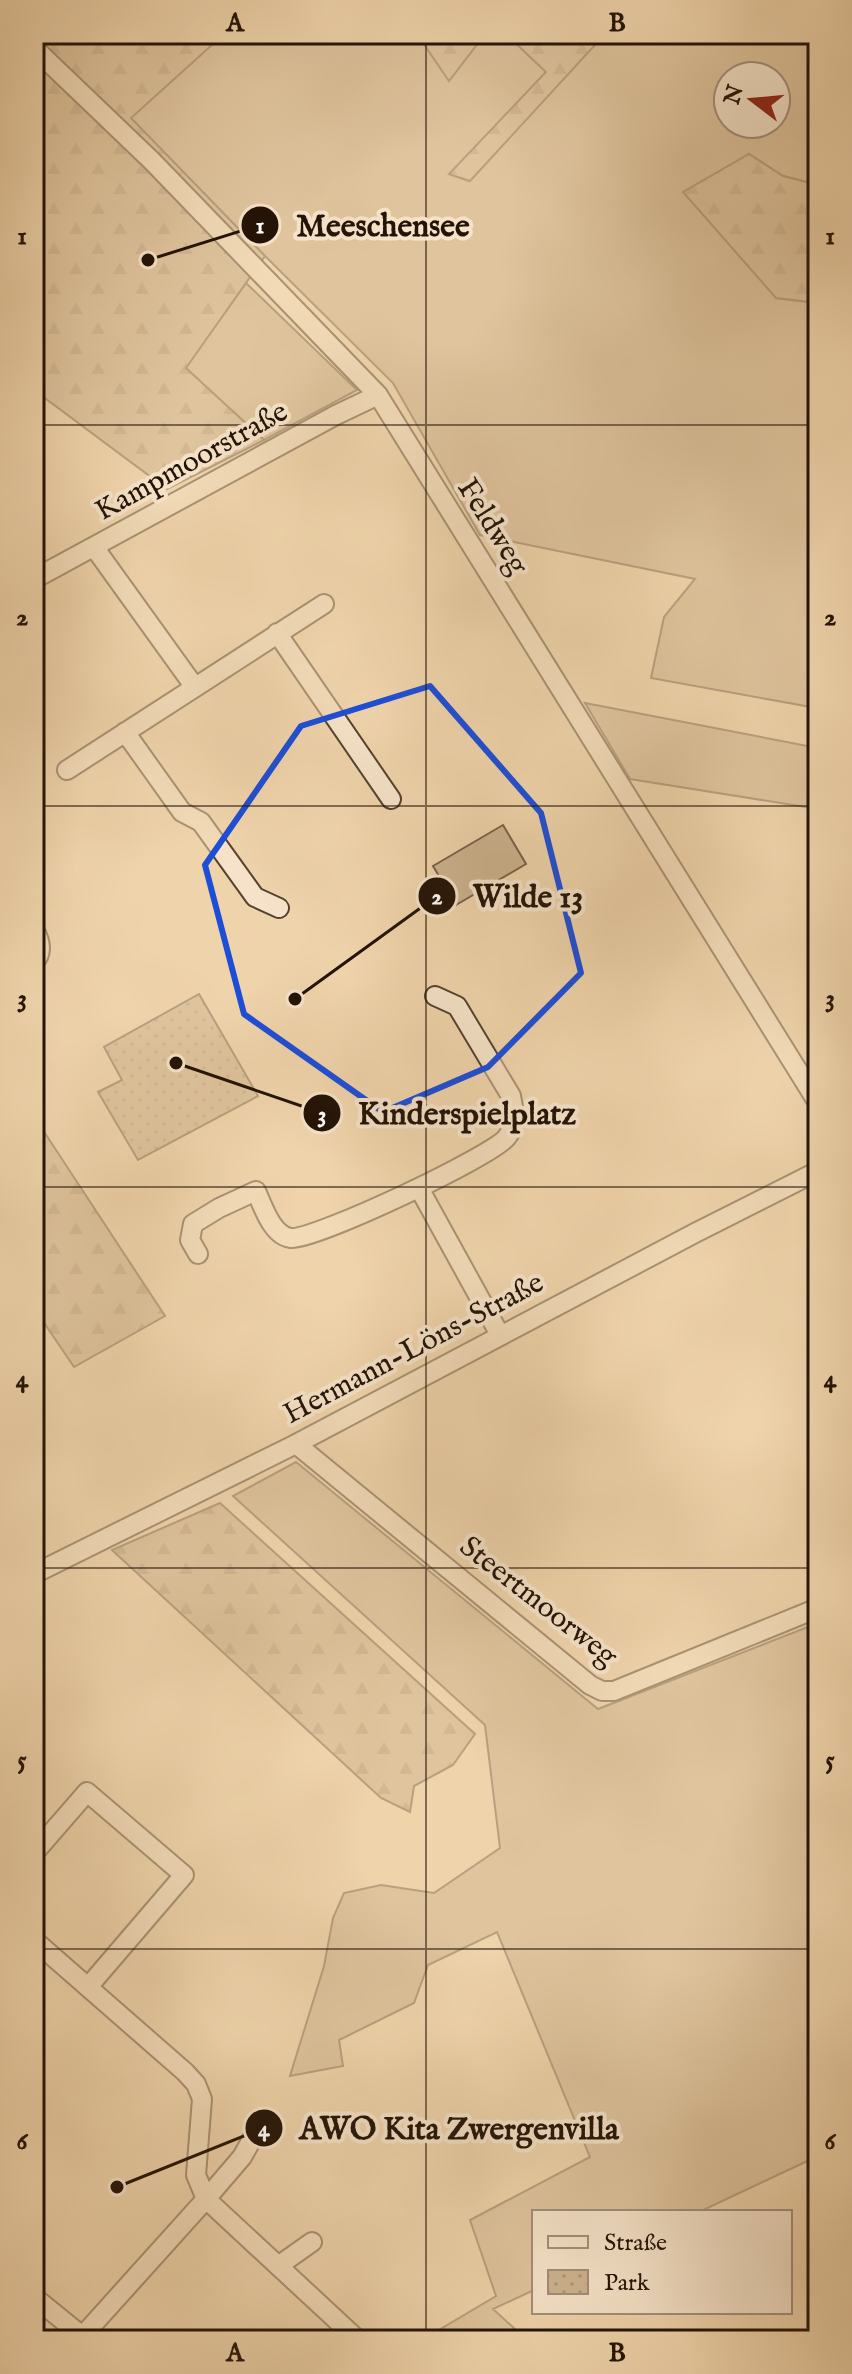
<svg xmlns="http://www.w3.org/2000/svg" width="852" height="2374" viewBox="0 0 852 2374" font-family="'IM FELL English',serif">
	<style>
		.grass { fill: #ccb28e; stroke: #78624a; stroke-width: 2; fill-rule: evenodd }
		.forest { fill: url(#forest-firs); stroke: #78624a; stroke-width: 2 }
		.park { fill: url(#park-dots); stroke: #78624a; stroke-width: 2 }
		.lines { fill: none; stroke-linecap: round; stroke-linejoin: round }
		.minor-casing { stroke: #56432f; stroke-width: 22 }
		.minor { stroke: #f5e2c8; stroke-width: 18 }
		.marked { fill: none; stroke: #1d4ed8; stroke-width: 6; stroke-linejoin: round }
		.grid { fill: none; stroke: #231306; stroke-width: 2; stroke-opacity: 0.55 }
		.labels { text-anchor: middle; dominant-baseline: central; stroke-width: 8; stroke-linejoin: round; paint-order: stroke }
		.street-label { font-size: 30px; fill: #231306; stroke: #f5e2c8 }
		.leader { fill: none; stroke: #231306; stroke-width: 3 }
		.callout-dot { fill: #231306; stroke: #f5e2c8; stroke-width: 3 }
		.mark-label { font-size: 24px; text-anchor: middle; font-weight: bold; fill: #fff }
		.callout-label { font-size: 32px; text-anchor: middle; font-weight: bold; fill: #231306; stroke: #f5e2c8; stroke-width: 8; stroke-linejoin: round; paint-order: stroke }
		.neatline { fill: none; stroke: #231306; stroke-width: 3 }
		.grid-label { font-size: 26px; text-anchor: middle; font-weight: bold; fill: #231306 }
	</style>
	<defs>
		<pattern id="forest-firs" width="22" height="20" patternUnits="userSpaceOnUse" patternTransform="scale(2)"><rect width="22" height="20" fill="#ccb28e"/><path d="M5 1l3.5 6h-7zM16 11l3.5 6h-7z" fill="#af9879"/></pattern>
		<pattern id="park-dots" width="8" height="8" patternUnits="userSpaceOnUse" patternTransform="scale(2)"><rect width="8" height="8" fill="#ccb28e"/><path d="M2 2h.1M6 6h.1" fill="none" stroke="#af9879" stroke-width="1.8" stroke-linecap="round"/></pattern>
	</defs>
	<rect width="100%" height="100%" fill="#efd3aa"/>
	<filter id="stains"><feTurbulence type="fractalNoise" baseFrequency=".0025" numOctaves="4"/><feColorMatrix values="0 0 0 0 .2 0 0 0 0 .09 0 0 0 0 .02 0 0 0 .5 -.17"/></filter>
	<radialGradient id="worn" r=".72"><stop offset=".6" stop-color="#630" stop-opacity="0"/><stop offset="1" stop-color="#630" stop-opacity=".3"/></radialGradient>
	<path class="grass" d="M 224,34 L 417,34 L 449,80 L 485,34 L 506,34 L 546,72 L 450,174 L 469,181 L 605,34 L 818,34 L 818,185 L 783,176 L 749,154 L 776,298 L 818,303 L 818,667 L 811,707 L 651,678 L 664,617 L 695,579 L 480,535 L 393,383 L 265,256 L 130,118 ZM 728,76 L 776,76 L 776,124 L 728,124 Z
		M 246,283 L 357,390 L 264,440 L 185,368 Z
		M 585,703 L 818,748 L 818,809 L 630,779 Z
		M 503,825 L 526,864 L 456,905 L 433,866 Z
		M 296,1462 L 598,1709 L 818,1623 L 818,2156 L 699,2212 L 534,2212 L 534,2290 L 493,2309 L 527,2340 L 422,2340 L 496,2296 L 470,2220 L 590,2157 L 497,1932 L 428,1965 L 414,2003 L 339,2040 L 343,2066 L 290,2076 L 324,1966 L 333,1918 L 344,1893 L 381,1885 L 434,1893 L 500,1848 L 485,1725 L 233,1496 Z"/>
	<path class="forest" d="M 34,34 L 224,34 L 131,118 L 265,256 L 186,368 L 264,440 L 167,489 L 34,390 Z
		M 417,34 L 485,34 L 449,81 Z
		M 506,34 L 605,34 L 470,181 L 449,174 L 546,72 Z
		M 749,154 L 783,176 L 818,185 L 818,303 L 776,298 L 683,192 Z
		M 37,1121 L 165,1316 L 74,1367 L 34,1308 L 34,1123 Z
		M 220,1503 L 475,1734 L 453,1765 L 414,1786 L 410,1812 L 381,1798 L 112,1550 Z"/>
	<path class="park" d="M 199,994 L 258,1096 L 138,1160 L 98,1092 L 122,1080 L 104,1047 Z"/>
	<g class="lines">
		<g class="minor-casing">
			<path id="minor" d="M 34,48 L 152,161 L 378,395 L 818,1103
				M 94,547 L 194,686
				M 34,579 L 336,415 L 378,395
				M 277,633 L 391,799
				M 125,732 L 182,812 L 201,822 L 255,897 L 279,908
				M 67,770 L 324,604
				M 34,929 C 40,940 44,952 34,962
				M 419,1188 L 500,1335
				M 198,1254 L 190,1240 L 193,1224 L 219,1208 L 256,1191 C 263,1206 272,1236 291,1238 C 315,1240 493,1156 507,1137 C 517,1125 514,1111 511,1096 L 457,1006 L 435,996
				M 296,1444 L 590,1685 L 602,1691 L 614,1691 L 818,1608
				M 34,1574 L 296,1444 L 695,1233 L 818,1171
				M 34,1853 L 87,1792 L 184,1875 L 88,1987
				M 34,1940 L 185,2072 L 196,2084 L 202,2099 L 196,2175 L 206,2199 L 358,2340
				M 278,2266 L 312,2242
				M 34,2297 L 87,2340
				M 79,2340 L 206,2199 L 242,2157 L 255,2134"/>
		</g>
		<use href="#minor" class="minor"/>
	</g>
	<path d="M0 0H852V2374H0ZM 430,686 L 541,813 L 581,973 L 488,1067 L 383,1112 L 244,1014 L 205,865 L 301,726 Z" fill="#efd3aa" fill-opacity=".55" fill-rule="evenodd"/>
	<path class="marked" d="M 430,686 L 541,813 L 581,973 L 488,1067 L 383,1112 L 244,1014 L 205,865 L 301,726 Z"/>
	<path class="grid" d="M 426,34 L 426,2340M 34,425 L 818,425M 34,806 L 818,806M 34,1187 L 818,1187M 34,1568 L 818,1568M 34,1949 L 818,1949"/>
	<g class="labels">
		<g class="street-label">
			<text transform="translate(192 462) rotate(-29)">Kampmoorstraße</text>
			<text transform="translate(492 527) rotate(58)">Feldweg</text>
			<text transform="translate(414 1349) rotate(-28)">Hermann-Löns-Straße</text>
			<text transform="translate(538 1602) rotate(38)">Steertmoorweg</text>
		</g>
	</g>
	<path class="leader" d="M148 260L260 225M295 999L437 896M176 1063L322 1113M117 2187L264 2128"/>
	<g class="callout-dot">
		<circle cx="148" cy="260" r="8"/>
		<circle cx="295" cy="999" r="8"/>
		<circle cx="176" cy="1063" r="8"/>
		<circle cx="117" cy="2187" r="8"/>
		<circle cx="260" cy="225" r="20"/>
		<circle cx="437" cy="896" r="20"/>
		<circle cx="322" cy="1113" r="20"/>
		<circle cx="264" cy="2128" r="20"/>
	</g>
	<g class="mark-label">
		<text x="260" y="233">1</text>
		<text x="437" y="904">2</text>
		<text x="322" y="1122">3</text>
		<text x="264" y="2136">4</text>
	</g>
	<g class="callout-label">
		<text x="383" y="236">Meeschensee</text>
		<text x="528" y="907">Wilde 13</text>
		<text x="467" y="1124">Kinderspielplatz</text>
		<text x="459" y="2139">AWO Kita Zwergenvilla</text>
	</g>
	<rect width="852" height="2374" fill="none" stroke="#efd3aa" stroke-width="88"/>
	<rect x="532" y="2210" width="260" height="104" fill="#f5e2c8" stroke="#a18f7a" stroke-width="2"/>
	<rect x="548" y="2236" width="40" height="12" fill="#f5e2c8" stroke="#a18f7a" stroke-width="2"/>
	<text x="604" y="2250" font-size="24" fill="#231306">Straße</text>
	<rect x="548" y="2270" width="40" height="24" fill="url(#park-dots)" stroke="#a18f7a" stroke-width="2"/>
	<text x="604" y="2290" font-size="24" fill="#231306">Park</text>
	<g transform="translate(752 100) rotate(286)"><circle r="38" fill="#f5e2c8" stroke="#a18f7a" stroke-width="2"/>
	<path d="M0-6L14 30L0 20L-14 30Z" fill="#8f2418"/>
	<text y="-12" font-size="22" font-weight="bold" text-anchor="middle" fill="#231306">N</text>
	</g>
	<rect x="44" y="44" width="764" height="2286" class="neatline"/>
	<g class="grid-label">
		<text x="235" y="31">A</text>
		<text x="617" y="31">B</text>
		<text x="22" y="244">1</text>
		<text x="830" y="244">1</text>
		<text x="22" y="625">2</text>
		<text x="830" y="625">2</text>
		<text x="22" y="1006">3</text>
		<text x="830" y="1006">3</text>
		<text x="22" y="1387">4</text>
		<text x="830" y="1387">4</text>
		<text x="22" y="1768">5</text>
		<text x="830" y="1768">5</text>
		<text x="22" y="2149">6</text>
		<text x="830" y="2149">6</text>
		<text x="235" y="2361">A</text>
		<text x="617" y="2361">B</text>
	</g>
	<rect width="100%" height="100%" filter="url(#stains)"/>
	<rect width="100%" height="100%" fill="url(#worn)"/>
</svg>
